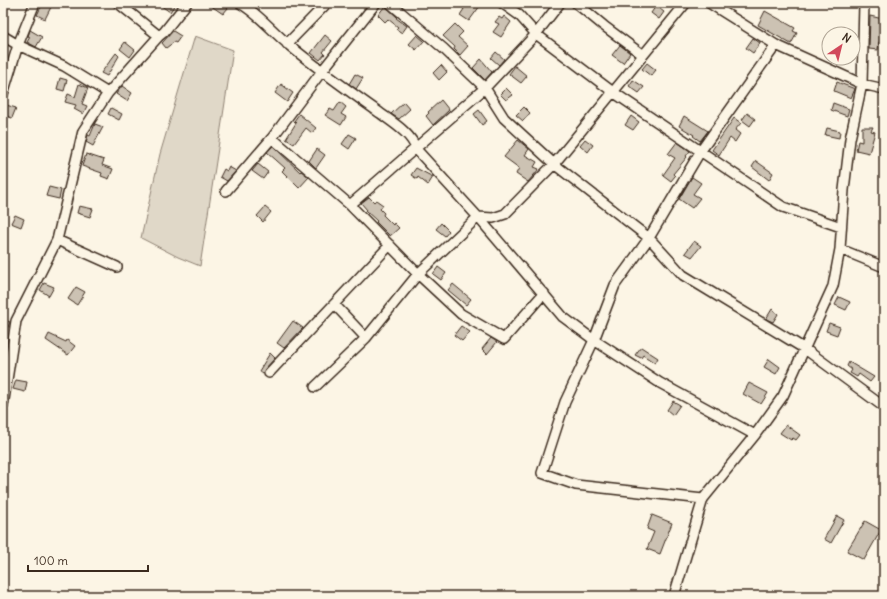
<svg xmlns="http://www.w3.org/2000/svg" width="887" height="599" viewBox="0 0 887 599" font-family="Delius,sans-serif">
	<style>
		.green { fill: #e0d8c8; stroke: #8e8173 }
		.building { fill: #ccc2b3; stroke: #3b2a1e }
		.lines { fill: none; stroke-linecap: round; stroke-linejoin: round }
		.minor-casing { stroke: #3b2a1e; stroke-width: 12 }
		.minor { stroke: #fcf5e5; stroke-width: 9 }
	</style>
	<rect width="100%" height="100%" fill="#fcf5e5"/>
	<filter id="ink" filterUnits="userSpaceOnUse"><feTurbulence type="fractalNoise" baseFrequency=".025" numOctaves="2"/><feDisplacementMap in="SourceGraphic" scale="8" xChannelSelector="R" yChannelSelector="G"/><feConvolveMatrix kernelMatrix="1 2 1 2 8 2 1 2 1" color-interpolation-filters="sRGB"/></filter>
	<g filter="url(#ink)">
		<path class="green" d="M 195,36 L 233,50 L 200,266 L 178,257 L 141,238 L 160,154 Z"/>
		<path class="building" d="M 43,3 L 53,3 L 45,19 L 37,15 Z
			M 157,3 L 176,3 L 170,12 Z
			M 207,3 L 220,3 L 228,8 L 223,14 Z
			M 455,3 L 476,3 L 480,6 L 469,21 L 460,15 L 464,9 Z
			M 385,6 L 397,17 L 396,18 L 407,26 L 402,33 L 396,29 L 398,27 L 388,19 L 385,22 L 378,15 Z
			M 656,6 L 664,12 L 659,19 L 651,13 Z
			M 765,11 L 795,28 L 793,31 L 797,33 L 791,44 L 758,25 Z
			M 504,16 L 511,22 L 501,37 L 493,32 L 499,24 L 495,22 L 499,17 L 502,19 Z
			M 870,16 L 883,19 L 880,33 L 882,33 L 882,42 L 879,42 L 878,50 L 869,49 Z
			M 455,24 L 463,32 L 458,37 L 468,46 L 460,55 L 454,49 L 455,47 L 443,36 Z
			M 30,30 L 42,37 L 36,47 L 27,42 L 30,37 L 28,36 Z
			M 173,31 L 181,36 L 176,43 L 174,42 L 166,48 L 162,43 Z
			M 325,35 L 332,41 L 323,52 L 325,54 L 320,60 L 311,53 Z
			M 417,35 L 424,41 L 416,50 L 409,44 Z
			M 753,38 L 760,43 L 753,53 L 746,48 Z
			M 125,42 L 135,50 L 130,57 L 120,49 Z
			M 620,45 L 630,53 L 623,63 L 612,55 Z
			M 496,52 L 504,59 L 499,65 L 491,58 Z
			M 116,53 L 119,56 L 107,76 L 101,73 Z
			M 481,59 L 492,72 L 485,80 L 473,68 Z
			M 647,63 L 656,70 L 651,76 L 642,69 Z
			M 441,65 L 447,72 L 439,80 L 433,73 Z
			M 515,66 L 527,76 L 521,83 L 509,74 Z
			M 355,74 L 363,78 L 356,89 L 349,84 Z
			M 60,78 L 67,80 L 64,91 L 57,89 Z
			M 633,80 L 644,87 L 639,93 L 629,86 Z
			M 837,82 L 855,89 L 851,98 L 834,91 Z
			M 79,84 L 88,88 L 82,104 L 87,106 L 83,114 L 74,109 L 76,105 L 65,102 L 68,94 L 75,97 Z
			M 281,84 L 293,93 L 287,102 L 275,93 Z
			M 122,86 L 132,93 L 127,101 L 116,94 Z
			M 506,88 L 513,95 L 506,100 L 500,94 Z
			M 441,100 L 449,110 L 433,125 L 426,116 L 429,113 L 428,112 Z
			M 340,102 L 346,107 L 341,114 L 346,117 L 341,125 L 325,115 L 330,109 L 334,111 Z
			M 404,102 L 410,109 L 399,119 L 391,114 Z
			M 833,103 L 849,109 L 847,116 L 831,110 Z
			M 3,104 L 16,108 L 12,118 L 3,115 Z
			M 524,107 L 530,113 L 523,121 L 516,115 Z
			M 111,108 L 122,114 L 119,120 L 108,114 Z
			M 479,110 L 487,121 L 482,125 L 474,114 Z
			M 747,113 L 755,119 L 750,126 L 742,120 Z
			M 299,114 L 316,128 L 312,133 L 306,128 L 294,144 L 286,139 L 296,123 L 294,121 Z
			M 631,116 L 639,122 L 633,130 L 625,125 Z
			M 684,116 L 708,131 L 700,141 L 693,136 L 694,135 L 679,126 Z
			M 734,118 L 741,123 L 735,130 L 740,134 L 735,142 L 730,138 L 719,155 L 712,150 Z
			M 95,124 L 103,127 L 93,146 L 86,142 L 88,135 L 90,136 Z
			M 862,127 L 873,127 L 871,131 L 875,132 L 869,153 L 856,150 L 858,141 L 862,142 Z
			M 827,128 L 840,131 L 839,138 L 825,135 Z
			M 349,134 L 356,138 L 349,149 L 342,144 Z
			M 585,139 L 593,145 L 588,152 L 580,145 Z
			M 518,140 L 529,149 L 525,155 L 537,162 L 534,167 L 539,169 L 528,182 L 516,174 L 519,168 L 504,157 Z
			M 677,142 L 690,151 L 686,156 L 687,157 L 673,174 L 675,176 L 671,181 L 663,175 L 675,158 L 668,154 Z
			M 273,146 L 300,172 L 301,171 L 309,177 L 299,188 L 282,171 L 285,168 L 267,152 Z
			M 317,149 L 325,155 L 316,168 L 309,161 Z
			M 86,154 L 104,160 L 102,165 L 113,169 L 109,179 L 101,176 L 102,173 L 82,166 Z
			M 756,161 L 773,173 L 769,180 L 752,167 Z
			M 258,164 L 268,172 L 263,179 L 252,171 Z
			M 229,167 L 236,171 L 227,181 L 220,177 L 224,169 L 227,171 Z
			M 416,168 L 433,177 L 428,185 L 418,177 L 417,179 L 411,175 Z
			M 692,177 L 701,183 L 693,194 L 700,198 L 692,208 L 679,199 Z
			M 49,187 L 61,190 L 59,199 L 46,196 Z
			M 369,197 L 374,202 L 376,200 L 383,205 L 380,209 L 384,213 L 383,215 L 393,225 L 394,223 L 399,228 L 390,236 L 376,222 L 377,221 L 366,211 L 367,210 L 361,203 Z
			M 79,206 L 93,209 L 90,217 L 77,213 Z
			M 265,207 L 271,212 L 263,222 L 257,216 Z
			M 15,215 L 24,219 L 21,227 L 11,223 Z
			M 441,223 L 449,231 L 445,236 L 436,229 Z
			M 694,241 L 701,246 L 692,257 L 685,253 Z
			M 438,267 L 446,273 L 441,280 L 433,274 Z
			M 44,283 L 54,287 L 49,296 L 40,290 Z
			M 453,284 L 471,299 L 466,305 L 448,290 Z
			M 76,287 L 85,292 L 77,305 L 68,299 Z
			M 839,297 L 850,302 L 846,310 L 835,305 Z
			M 772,309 L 778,314 L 773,322 L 766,319 Z
			M 3,319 L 10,322 L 3,340 Z
			M 293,321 L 303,328 L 284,348 L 277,343 Z
			M 829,323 L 840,327 L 837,335 L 826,331 Z
			M 461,326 L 470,332 L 462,341 L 454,335 Z
			M 49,334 L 66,342 L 67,340 L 75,346 L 68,355 L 46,340 Z
			M 491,338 L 497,342 L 487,354 L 482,349 Z
			M 641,347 L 658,358 L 655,363 L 643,355 L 641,358 L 635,355 Z
			M 270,353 L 275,358 L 265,369 L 263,374 L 259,371 Z
			M 769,359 L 780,367 L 776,374 L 764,367 Z
			M 849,362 L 874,377 L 870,382 L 859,374 L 857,377 L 850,373 L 852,370 L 847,366 Z
			M 16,380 L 27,382 L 25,392 L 13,389 Z
			M 749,383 L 768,393 L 761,404 L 743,394 Z
			M 673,401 L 680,405 L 673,415 L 667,410 Z
			M 786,425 L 800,435 L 796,440 L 793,438 L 791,440 L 780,433 Z
			M 652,515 L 672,523 L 660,554 L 647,549 L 654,532 L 647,529 Z
			M 837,516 L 844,520 L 831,543 L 824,539 Z
			M 865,521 L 881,530 L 864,560 L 847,551 Z"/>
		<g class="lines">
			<g class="minor-casing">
				<path id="minor" d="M 118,3 L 159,36
					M 240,3 C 259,14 272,31 289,45 C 318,69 349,91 380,113 C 392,122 412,134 416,149 L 478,217 L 563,317 L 594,340 L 660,383 L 755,435
					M 390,3 L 444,49 L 485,88 L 504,118 L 554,164 L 649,238 L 683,275 L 805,349 L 884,407
					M 502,3 L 519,15 L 536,34 L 613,92 L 783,207 L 841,227
					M 576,3 L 604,26 L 643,55
					M 709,3 L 776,45 L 862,84 L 884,89
					M 3,36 L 18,45 L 64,66 L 108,93
					M 287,44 L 327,3
					M 3,94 L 18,45 L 35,3
					M 272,138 L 350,205 L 418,274 L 461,314 L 504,339 L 544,293
					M 226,191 L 272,138 L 322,71 L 376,3
					M 350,205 L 485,88 L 536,34 L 560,3
					M 57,240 L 117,267
					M 840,249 L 884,267
					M 334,304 L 366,338
					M 269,373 L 390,245
					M 315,387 L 366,338 L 418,274 L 478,217 L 493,218 L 505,214 L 554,164 L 686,3
					M 3,406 L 16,321 L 57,240 L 83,131 L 108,93 L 159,36 L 164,32 L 187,3
					M 703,499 L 576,485 L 542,473 L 565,402 L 594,340 L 615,285 L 649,238 L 700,152 L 776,45
					M 674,596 L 703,499 L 755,435 L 783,396 L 833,286 L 840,249 L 844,190 L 850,139 L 862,84 L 864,3"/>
			</g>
			<use href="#minor" class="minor"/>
		</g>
	</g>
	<rect width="887" height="599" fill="none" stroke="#fcf5e5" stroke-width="16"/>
	<rect x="8" y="8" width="871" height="583" fill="none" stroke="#3b2a1e" stroke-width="1.5" filter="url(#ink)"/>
	<g transform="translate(841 46) rotate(35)"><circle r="19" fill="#fcf5e5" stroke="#afa495"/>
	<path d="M0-3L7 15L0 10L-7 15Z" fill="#d1495b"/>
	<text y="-6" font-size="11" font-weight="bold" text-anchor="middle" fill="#3b2a1e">N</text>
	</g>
	<path d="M28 565v6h120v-6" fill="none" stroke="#3b2a1e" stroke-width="2"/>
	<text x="34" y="565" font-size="12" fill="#3b2a1e" stroke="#fcf5e5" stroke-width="3" paint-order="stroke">100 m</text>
</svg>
